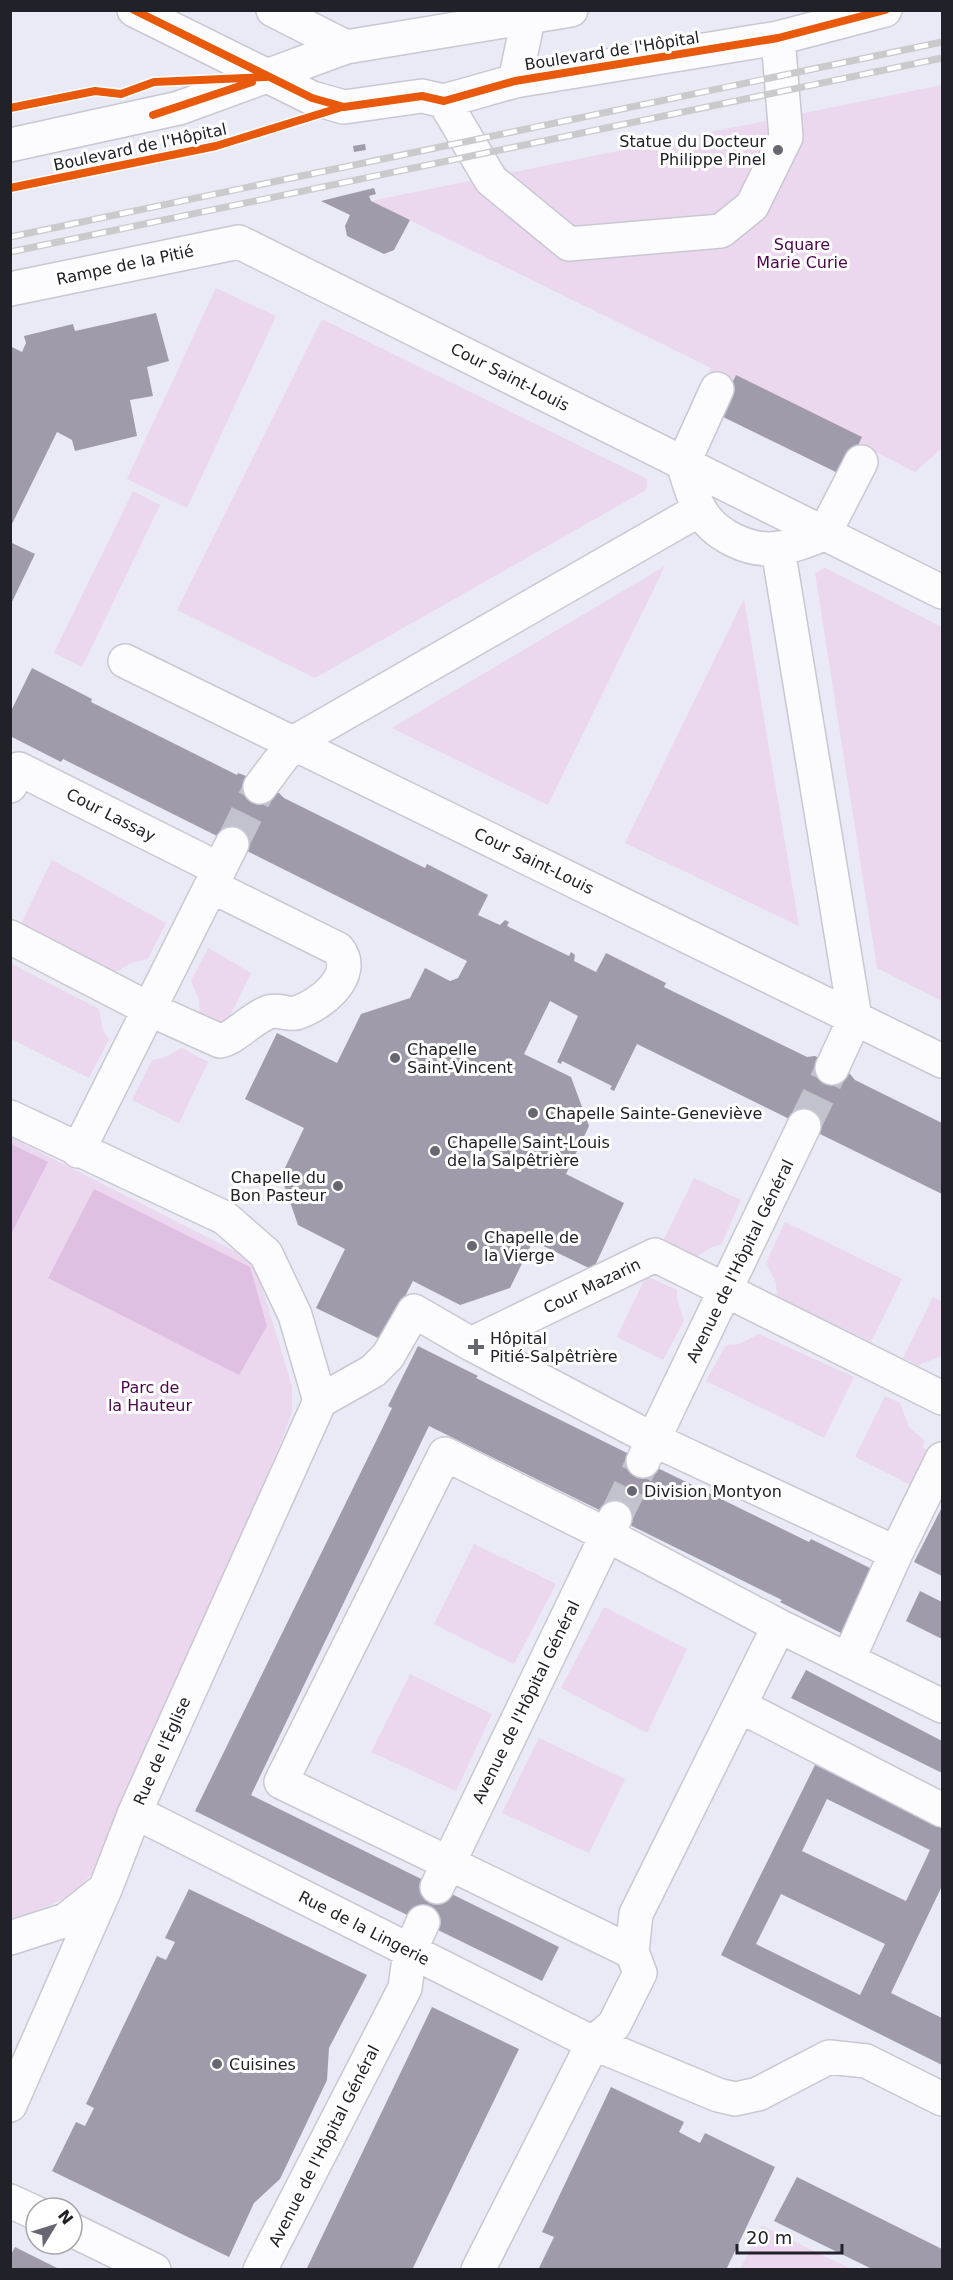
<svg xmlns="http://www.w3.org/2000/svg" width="953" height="2280" viewBox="0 0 953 2280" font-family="'DejaVu Sans',sans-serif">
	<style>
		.green { fill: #ebd7ee }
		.forest { fill: #dfc0e2 }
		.building { fill: #a09bab; fill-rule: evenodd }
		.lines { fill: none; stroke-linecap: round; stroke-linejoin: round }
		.minor-tunnel { stroke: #c1c2cc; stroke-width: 33; stroke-dasharray: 33 16; stroke-linecap: butt }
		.minor-casing { stroke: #c8c8d2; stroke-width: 36 }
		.major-casing { stroke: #c8c8d2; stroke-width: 36 }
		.minor { stroke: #fcfcfe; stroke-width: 33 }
		.major { stroke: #fcfcfe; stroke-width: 33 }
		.rail-casing { stroke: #cacacd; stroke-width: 7 }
		.rail { stroke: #fff; stroke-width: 4.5; stroke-dasharray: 14; stroke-linecap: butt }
		.cycleway-casing { stroke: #fff; stroke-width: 11 }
		.cycleway { stroke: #e8590c; stroke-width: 8 }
		.poi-dot { fill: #666770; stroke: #fff; stroke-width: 2 }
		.labels { text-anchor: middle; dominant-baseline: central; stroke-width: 6; stroke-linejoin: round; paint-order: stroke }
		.street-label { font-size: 16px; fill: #202129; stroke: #fff }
		.poi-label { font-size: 16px; fill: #202129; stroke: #fff; text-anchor: start }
		.park-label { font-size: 16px; fill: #4c064b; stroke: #fff }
	</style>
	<rect width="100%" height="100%" fill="#e9eaf5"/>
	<path class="green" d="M 942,85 L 942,448 L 915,472 L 876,452 L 869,466 L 853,457 L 862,437 L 736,375 L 726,394 L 705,383 L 711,368 L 371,201 Z
		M 216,288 L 276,316 L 187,508 L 127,479 Z
		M 322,319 L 647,479 L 646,490 L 315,678 L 177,610 Z
		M 133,491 L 160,505 L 82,667 L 54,653 Z
		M 665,566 L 548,805 L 392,728 Z
		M 825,568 L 942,627 L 942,1001 L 877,968 L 815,573 Z
		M 744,599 L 799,926 L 625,843 Z
		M 52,860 L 166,923 L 148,959 L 131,963 L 116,972 L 20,926 Z
		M 208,948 L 251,973 L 225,1026 L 200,1013 L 199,1000 L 191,981 Z
		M 10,963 L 99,1009 L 103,1030 L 109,1039 L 89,1078 L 11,1039 Z
		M 182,1048 L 208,1062 L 179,1123 L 132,1100 L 152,1060 L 163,1058 Z
		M 10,1137 L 254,1261 L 292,1386 L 292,1411 L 284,1435 L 99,1862 C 77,1900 49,1906 11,1919 Z
		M 694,1178 L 741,1200 L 721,1245 L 712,1247 L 692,1259 L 662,1243 Z
		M 785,1222 L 902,1279 L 871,1342 L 777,1297 L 776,1283 L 766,1263 Z
		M 646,1276 L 677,1290 L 677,1299 L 684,1321 L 663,1360 L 617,1337 Z
		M 933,1297 L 942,1302 L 942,1356 L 918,1365 L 903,1358 Z
		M 759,1334 L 854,1377 L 824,1438 L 706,1381 L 726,1345 L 739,1344 Z
		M 885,1396 L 900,1403 L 909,1427 L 925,1441 L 922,1447 L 928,1451 L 911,1485 L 855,1457 Z
		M 474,1544 L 556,1584 L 514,1664 L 434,1624 Z
		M 604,1607 L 687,1649 L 647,1733 L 561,1688 Z
		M 410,1674 L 492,1714 L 456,1791 L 371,1752 Z
		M 539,1738 L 625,1779 L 589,1853 L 502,1813 Z
		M 762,2226 L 851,2269 L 740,2269 Z"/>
	<path class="forest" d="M 11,1144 L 48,1162 L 11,1234 Z
		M 94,1189 L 250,1267 L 267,1326 L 239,1375 L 48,1278 Z"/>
	<path class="building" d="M 365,144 L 366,150 L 354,152 L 353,146 Z
		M 374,188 L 376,194 L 369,196 L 371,201 L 410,220 L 394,250 L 384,254 L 347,236 L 345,226 L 350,215 L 321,201 Z
		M 156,313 L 169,361 L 147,367 L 153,396 L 130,400 L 137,436 L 75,451 L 72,440 L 57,432 L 10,528 L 10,346 L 22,352 L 26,343 L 24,336 L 73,324 L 75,331 Z
		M 736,375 L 862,437 L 844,476 L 717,414 Z
		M 10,542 L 35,554 L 10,606 Z
		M 32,668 L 92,699 L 91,702 L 237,775 L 238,773 L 249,777 L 279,793 L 284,798 L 425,868 L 427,864 L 488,895 L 478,915 L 500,925 L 505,920 L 509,922 L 507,926 L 513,929 L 569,956 L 571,952 L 575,955 L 574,961 L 596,972 L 606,953 L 666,983 L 664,987 L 807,1057 L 815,1056 L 850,1074 L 855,1080 L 942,1123 L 942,1194 L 637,1044 L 614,1091 L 610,1089 L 612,1086 L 562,1061 L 561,1064 L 557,1062 L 578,1016 L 550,1001 L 524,1054 L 571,1077 L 589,1126 L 566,1174 L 624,1203 L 593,1270 L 533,1241 L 510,1288 L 475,1300 L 460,1305 L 413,1281 L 382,1340 L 316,1308 L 345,1249 L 298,1225 L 281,1176 L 304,1128 L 245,1099 L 277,1033 L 337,1063 L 361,1014 L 410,998 L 425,968 L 450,981 L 458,978 L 467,961 L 63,759 L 61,762 L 10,736 L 10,713 Z
		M 418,1346 L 478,1376 L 476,1378 L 627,1453 L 809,1542 L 811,1539 L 872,1569 L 841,1633 L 780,1602 L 782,1600 L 429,1426 L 251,1795 L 559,1947 L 542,1981 L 195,1811 L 381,1431 L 392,1408 L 388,1406 Z
		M 941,1509 L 942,1509 L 942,1576 L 914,1562 Z
		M 920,1591 L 942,1602 L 942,1639 L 906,1621 Z
		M 806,1670 L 942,1741 L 942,1773 L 791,1698 Z
		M 815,1765 L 942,1827 L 942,1886 L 891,1993 L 942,2018 L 942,2065 L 721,1955 ZM 827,1799 L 930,1850 L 906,1901 L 802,1851 ZM 781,1894 L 885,1944 L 860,1995 L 756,1944 Z
		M 189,1889 L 367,1975 L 329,2048 L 327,2080 L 280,2179 L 254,2203 L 229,2257 L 52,2171 L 76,2122 L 85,2126 L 94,2108 L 86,2104 L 157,1956 L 166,1960 L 175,1942 L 165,1938 Z
		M 432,2007 L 519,2049 L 412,2270 L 306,2270 Z
		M 611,2087 L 684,2122 L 679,2132 L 700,2143 L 705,2133 L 775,2167 L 726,2270 L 538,2270 L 554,2237 L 542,2232 Z
		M 797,2177 L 942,2249 L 942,2270 L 874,2270 L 774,2221 Z
		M 15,2247 L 61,2270 L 10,2270 L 10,2256 Z"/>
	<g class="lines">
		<path class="minor-tunnel" d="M 232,844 L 260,787
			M 804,1126 L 832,1068
			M 615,1518 L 643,1461"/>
		<g class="minor-casing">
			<path id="minor" d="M 134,10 L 312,98 L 344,107 L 422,96 L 444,101 L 515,81 L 778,38 L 885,10
				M 515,81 L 530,10
				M 444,101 L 491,180 L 569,244 L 721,231 L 752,206 L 786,137 L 778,38
				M 10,289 L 239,242 L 942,592
				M 717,389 L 683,464 C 688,478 692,495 699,508 C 713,535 750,553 779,548 C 794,546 809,540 824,534 L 861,462
				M 778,549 L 855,1018 L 832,1068
				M 125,661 L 942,1061
				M 10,786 L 19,769 L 219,869
				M 260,787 L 293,743 L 699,510
				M 10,937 L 149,1009 L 220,1041 C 234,1039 253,1017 269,1012 C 277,1009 288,1015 296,1013 C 320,1006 359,975 338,949 L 211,886
				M 10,1117 L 225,1218 L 266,1254 L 295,1315 L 320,1401
				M 78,1151 L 232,844
				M 320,1401 L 373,1371 L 388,1356 L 414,1311 L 471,1344
				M 643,1461 L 804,1126
				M 896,1553 L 654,1440 L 471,1344 L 655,1255 L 942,1398
				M 779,1626 L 942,1706
				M 848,1660 L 896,1553 L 942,1459
				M 740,1706 L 942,1810
				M 135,1812 L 593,2043 L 718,2095 L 735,2099 L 758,2094 L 829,2057 L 866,2061 L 942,2099
				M 437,1887 L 615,1518
				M 10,1938 L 66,1920 L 101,1892
				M 10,2105 L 106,1887 L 135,1812 L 320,1401
				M 10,2201 L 36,2213
				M 72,2230 L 154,2270
				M 260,2270 L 405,1988 L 410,1951 L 423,1922
				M 478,2270 L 593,2043 L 614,2025 L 640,1973 L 632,1952 L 636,1914 L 779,1626 L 607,1535 L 445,1454 L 281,1782 L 632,1952"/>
		</g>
		<g class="major-casing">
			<path id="major" d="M 273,10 L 346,47
				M 10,145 L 179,108 L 346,47 L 571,10"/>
		</g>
		<use href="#minor" class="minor"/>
		<use href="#major" class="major"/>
		<g class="rail-casing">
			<path id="rail" d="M 10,237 L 942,42
				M 10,252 L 942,58"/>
		</g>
		<use href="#rail" class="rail"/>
		<g class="cycleway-casing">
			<path id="cycleway" d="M 134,10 L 312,98 L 344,107 L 422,96 L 444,101 L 515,81 L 778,38 L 885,10
				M 10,108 L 95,91 L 121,94 L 154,82 L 266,77
				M 153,115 L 252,82
				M 10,188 L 216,146 L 342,107"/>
		</g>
		<use href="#cycleway" class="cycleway"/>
	</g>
	<g class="poi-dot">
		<circle cx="778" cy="150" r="6"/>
		<circle cx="395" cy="1058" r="6"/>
		<circle cx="533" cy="1113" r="6"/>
		<circle cx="435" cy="1151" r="6"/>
		<circle cx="338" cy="1186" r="6"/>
		<circle cx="472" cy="1246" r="6"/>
		<path d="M473 1338h6v6h6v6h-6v6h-6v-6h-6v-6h6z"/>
		<circle cx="632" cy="1491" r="6"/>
		<circle cx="217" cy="2064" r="6"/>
	</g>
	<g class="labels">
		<g class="street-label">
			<text transform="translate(612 51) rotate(-9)">Boulevard de l'Hôpital</text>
			<text transform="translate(140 147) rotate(-12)">Boulevard de l'Hôpital</text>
			<text transform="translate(125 265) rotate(-12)">Rampe de la Pitié</text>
			<text transform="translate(510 377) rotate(27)">Cour Saint-Louis</text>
			<text transform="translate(111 815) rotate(27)">Cour Lassay</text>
			<text transform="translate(534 861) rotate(26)">Cour Saint-Louis</text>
			<text transform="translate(740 1261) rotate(-64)">Avenue de l'Hôpital Général</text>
			<text transform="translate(592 1286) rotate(-26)">Cour Mazarin</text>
			<text transform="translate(526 1702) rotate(-64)">Avenue de l'Hôpital Général</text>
			<text transform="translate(162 1751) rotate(-66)">Rue de l'Église</text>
			<text transform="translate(364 1928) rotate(27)">Rue de la Lingerie</text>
			<text transform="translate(324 2146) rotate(-63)">Avenue de l'Hôpital Général</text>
		</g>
		<g class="poi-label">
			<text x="766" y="141" text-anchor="end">Statue du Docteur<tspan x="766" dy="18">Philippe Pinel</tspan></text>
			<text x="407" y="1049">Chapelle<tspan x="407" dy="18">Saint-Vincent</tspan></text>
			<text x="545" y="1113">Chapelle Sainte-Geneviève</text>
			<text x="447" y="1142">Chapelle Saint-Louis<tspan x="447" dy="18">de la Salpêtrière</tspan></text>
			<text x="326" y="1177" text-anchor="end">Chapelle du<tspan x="326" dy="18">Bon Pasteur</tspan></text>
			<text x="484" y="1237">Chapelle de<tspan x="484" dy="18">la Vierge</tspan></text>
			<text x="490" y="1338">Hôpital<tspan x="490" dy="18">Pitié-Salpêtrière</tspan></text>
			<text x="644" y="1491">Division Montyon</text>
			<text x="229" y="2064">Cuisines</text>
		</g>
		<g class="park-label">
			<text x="802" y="244">Square<tspan x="802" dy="18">Marie Curie</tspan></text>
			<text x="150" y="1387">Parc de<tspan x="150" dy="18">la Hauteur</tspan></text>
		</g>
	</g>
	<rect width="953" height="2280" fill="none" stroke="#202129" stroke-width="24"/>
	<g transform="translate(54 2226) rotate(52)"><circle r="28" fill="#ffffff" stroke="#a6a6a9" stroke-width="1.5"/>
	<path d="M0-4.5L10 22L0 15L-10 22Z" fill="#666770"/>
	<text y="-9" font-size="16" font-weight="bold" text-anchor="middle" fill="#202129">N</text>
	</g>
	<path d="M737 2244v9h105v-9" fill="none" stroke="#202129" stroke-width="3"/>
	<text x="746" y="2244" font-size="18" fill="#202129" stroke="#ffffff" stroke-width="4.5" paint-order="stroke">20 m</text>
</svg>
